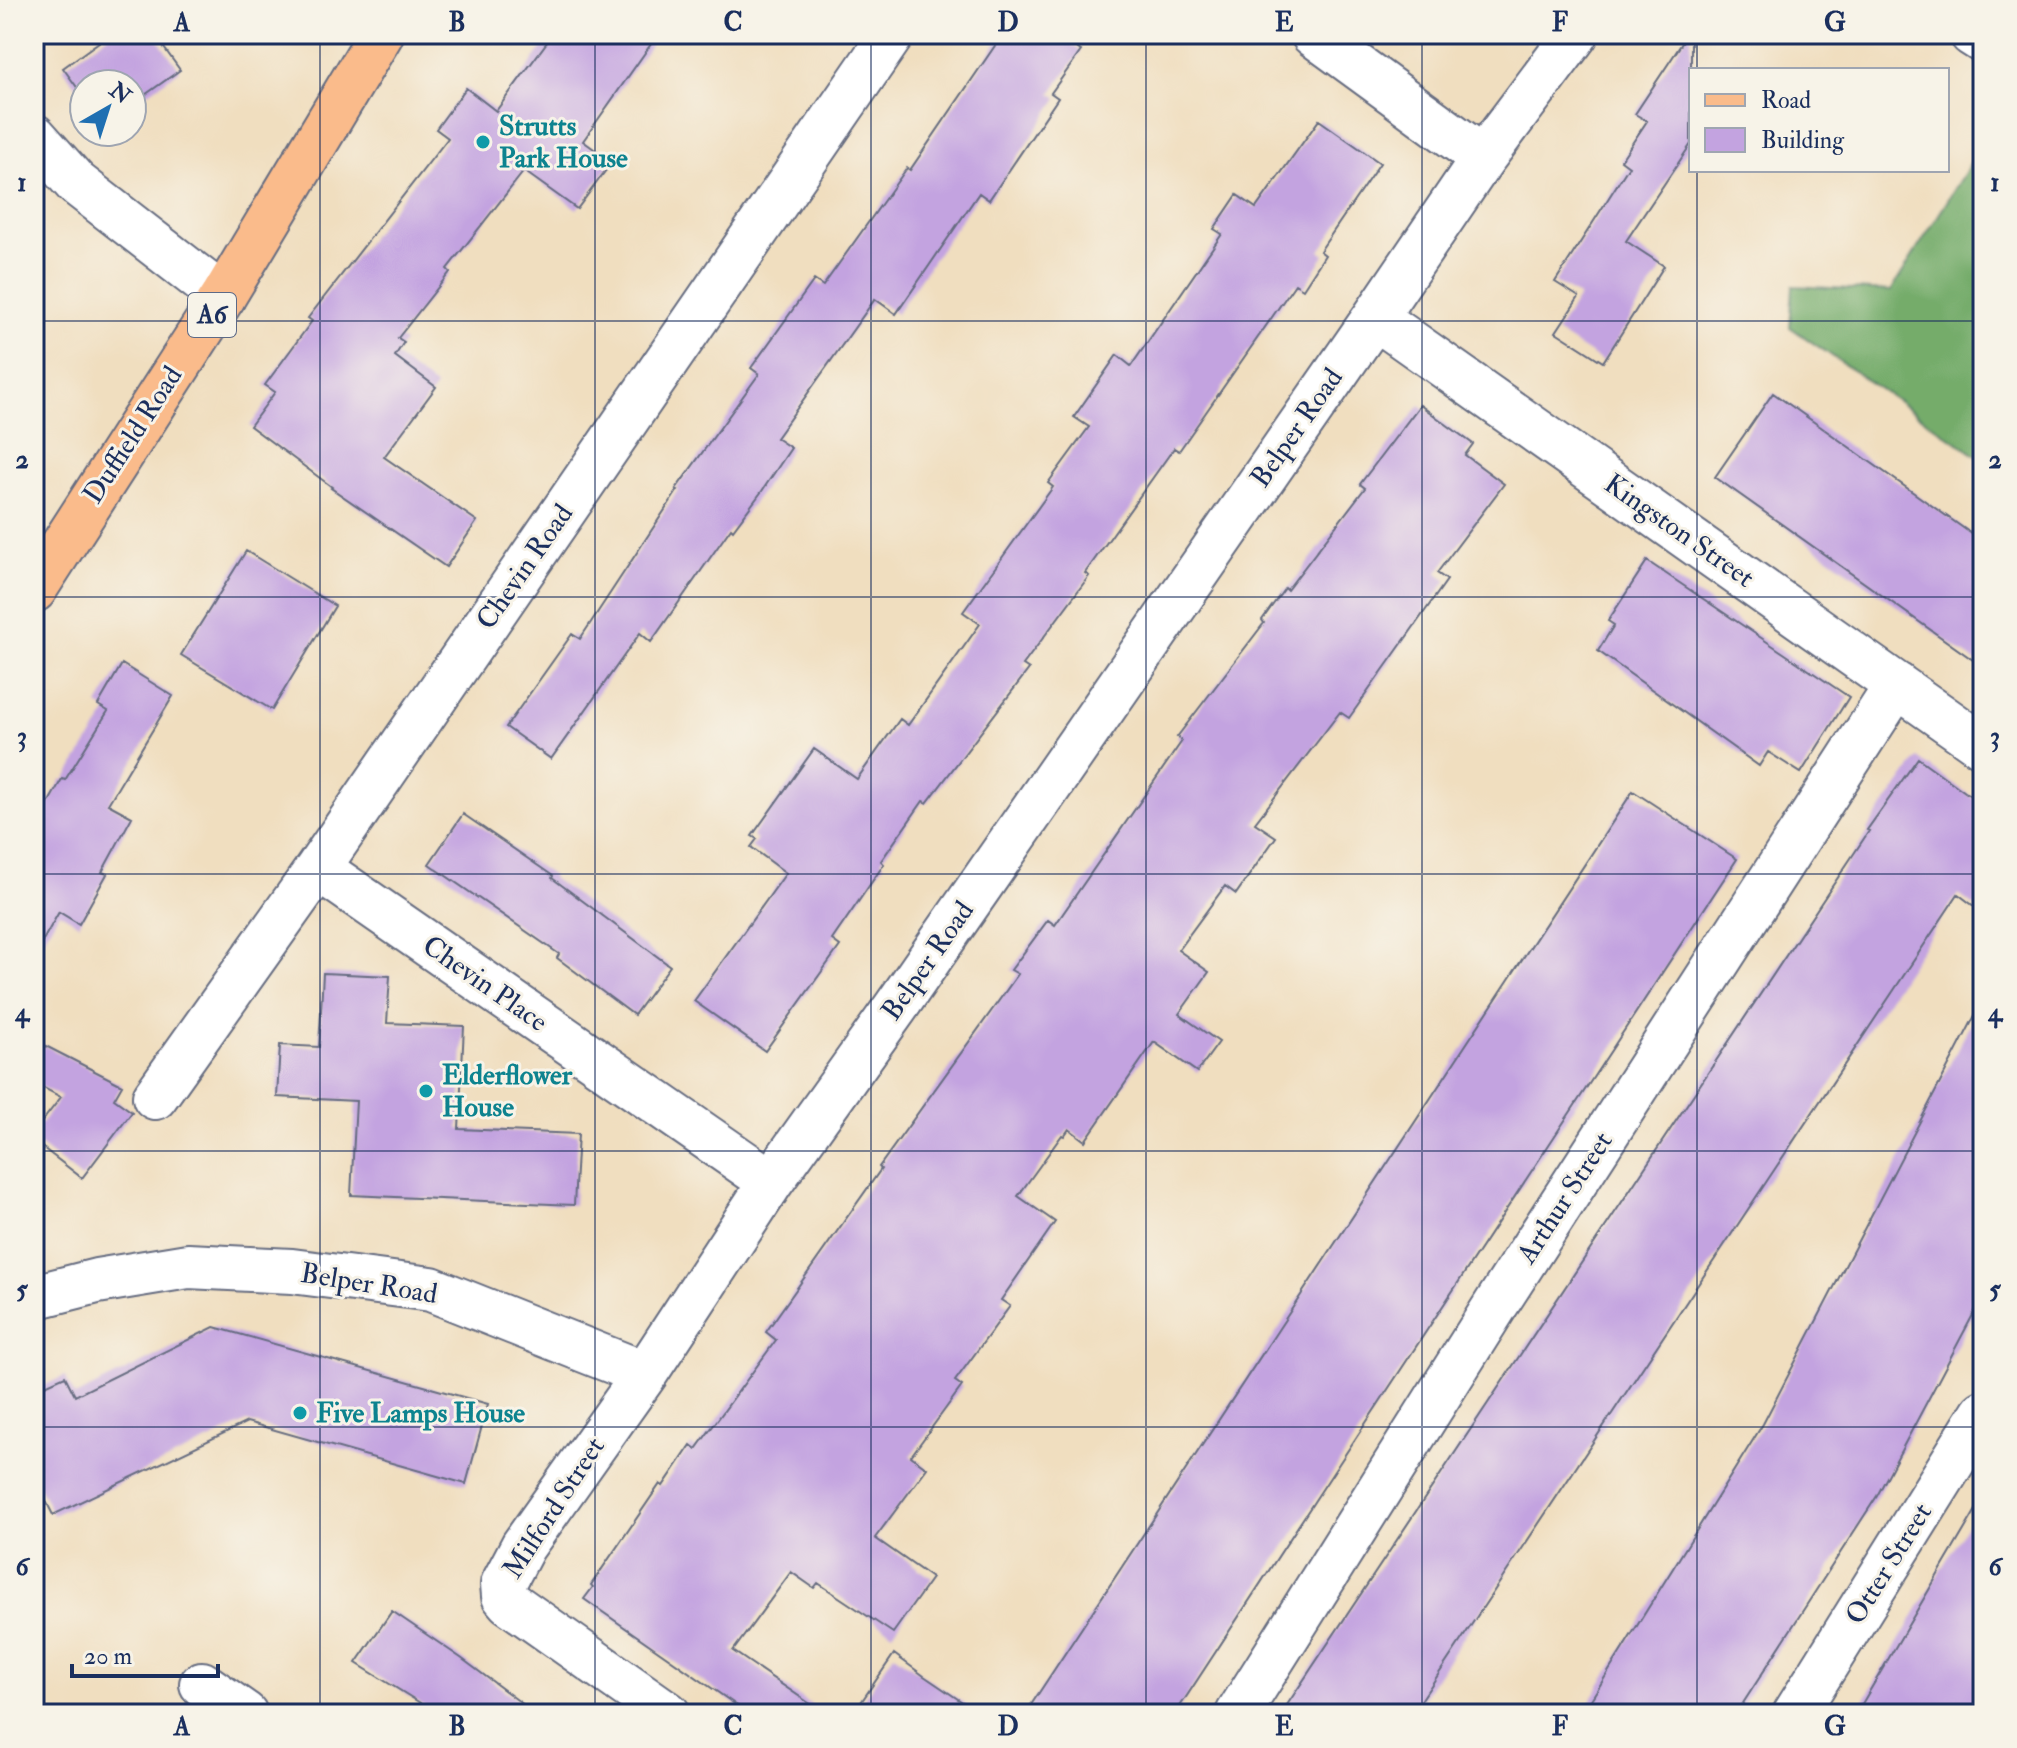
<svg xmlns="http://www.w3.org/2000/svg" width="2017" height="1748" viewBox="0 0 2017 1748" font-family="'IM FELL Double Pica',serif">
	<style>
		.forest { fill: #74ac6b; stroke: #486e64; stroke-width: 2 }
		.building { fill: #c3a3e0 }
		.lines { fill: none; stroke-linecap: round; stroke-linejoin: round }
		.minor-casing { stroke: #666c80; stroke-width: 48 }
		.major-casing { stroke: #666c80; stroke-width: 48 }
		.minor { stroke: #fff; stroke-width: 44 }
		.major { stroke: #fabb8b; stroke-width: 44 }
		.grid { fill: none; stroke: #1b2f5e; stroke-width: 2; stroke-opacity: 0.55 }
		.culture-dot { fill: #0f9aa8; stroke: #f7f3e8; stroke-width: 3 }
		.labels { text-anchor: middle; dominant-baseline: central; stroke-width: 6; stroke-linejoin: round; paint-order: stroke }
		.shield { fill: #f7f3e8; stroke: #5d6a87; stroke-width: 2 }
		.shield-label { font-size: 26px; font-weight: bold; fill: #1b2f5e }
		.culture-label { font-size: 28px; font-weight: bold; fill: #0d838f; stroke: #f7f3e8; text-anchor: start }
		.street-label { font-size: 28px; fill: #1b2f5e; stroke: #f7f3e8 }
		.neatline { fill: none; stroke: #1b2f5e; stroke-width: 3 }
		.grid-label { font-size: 26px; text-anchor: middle; font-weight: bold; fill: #1b2f5e }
	</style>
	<rect width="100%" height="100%" fill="#f7f3e8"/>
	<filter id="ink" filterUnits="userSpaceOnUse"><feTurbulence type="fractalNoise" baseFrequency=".0125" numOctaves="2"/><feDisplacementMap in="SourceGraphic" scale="16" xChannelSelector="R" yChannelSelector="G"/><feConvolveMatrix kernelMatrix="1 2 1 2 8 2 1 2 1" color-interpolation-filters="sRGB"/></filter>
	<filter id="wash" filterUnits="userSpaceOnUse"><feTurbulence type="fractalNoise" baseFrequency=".006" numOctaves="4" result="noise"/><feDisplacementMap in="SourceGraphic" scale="32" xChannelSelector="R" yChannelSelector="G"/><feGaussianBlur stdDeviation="1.8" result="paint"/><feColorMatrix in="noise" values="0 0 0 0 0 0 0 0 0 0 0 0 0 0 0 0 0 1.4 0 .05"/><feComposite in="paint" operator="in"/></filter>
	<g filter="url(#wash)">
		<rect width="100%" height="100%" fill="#f0debf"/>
		<path class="forest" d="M 1983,144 L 1983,460 L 1790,327 L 1793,286 L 1891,291 Z"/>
		<g id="blocks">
			<path class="building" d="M 110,34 L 154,34 L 180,70 L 132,104 L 132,84 L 84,84 L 84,97 L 63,68 Z
				M 553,34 L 658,34 L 583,141 L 612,162 L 577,209 L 524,171 L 447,269 L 450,272 L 398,338 L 404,342 L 395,356 L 436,387 L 384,457 L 477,521 L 446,567 L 331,488 L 332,487 L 250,426 L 275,392 L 265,385 L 312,321 L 308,318 L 448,138 L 436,129 L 466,88 L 496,111 Z
				M 1003,34 L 1056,34 L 1081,51 L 1051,93 L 1058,98 L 989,200 L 979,193 L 896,314 L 875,299 L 776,438 L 791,448 L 762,491 L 733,530 L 731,528 L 651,642 L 640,633 L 551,759 L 506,727 L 572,634 L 580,639 L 678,490 L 676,489 L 759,374 L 751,368 L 814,280 L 823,286 L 907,168 L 910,170 Z
				M 1688,34 L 1691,34 L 1691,144 L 1626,241 L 1664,266 L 1603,362 L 1556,332 L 1579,297 L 1555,282 L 1629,166 L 1621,160 L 1647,121 L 1635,114 Z
				M 1319,120 L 1380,163 L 1320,251 L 1325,255 L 1303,289 L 1295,284 L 1179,451 L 1174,448 L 1085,573 L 1089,576 L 1023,665 L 1029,669 L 927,803 L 923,801 L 881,861 L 884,864 L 832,940 L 840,946 L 765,1051 L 694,1001 L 786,873 L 751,847 L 757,839 L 752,836 L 814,749 L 857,779 L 900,719 L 908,725 L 980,624 L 963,612 L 1053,487 L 1048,483 L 1089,427 L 1074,417 L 1117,355 L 1131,366 L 1222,234 L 1214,229 L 1237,195 L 1256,208 Z
				M 1773,393 L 1983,542 L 1983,667 L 1715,477 Z
				M 1420,405 L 1473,444 L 1465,455 L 1504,484 L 1437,573 L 1447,580 L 1349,718 L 1340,712 L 1255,823 L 1276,837 L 1236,894 L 1225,886 L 1178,950 L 1209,972 L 1179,1014 L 1219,1042 L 1197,1072 L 1154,1042 L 1085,1141 L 1069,1129 L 1064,1136 L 1062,1135 L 1018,1196 L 1055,1222 L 1001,1300 L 1010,1306 L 955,1381 L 962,1386 L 911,1456 L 927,1468 L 875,1538 L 932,1578 L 893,1633 L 818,1583 L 814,1588 L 791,1572 L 733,1651 L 825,1714 L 749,1714 L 584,1599 L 593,1587 L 591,1585 L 660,1484 L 663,1486 L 691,1445 L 696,1449 L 776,1340 L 766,1332 L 881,1169 L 879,1167 L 1018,974 L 1011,970 L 1048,920 L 1055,925 L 1182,741 L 1177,737 L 1264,623 L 1262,620 L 1285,588 L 1287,590 L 1365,488 L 1360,484 Z
				M 246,551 L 335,606 L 272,710 L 181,655 Z
				M 1647,561 L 1849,697 L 1801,773 L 1768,752 L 1759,766 L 1598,651 L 1614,625 L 1608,621 Z
				M 122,664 L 173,696 L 108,804 L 132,817 L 102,872 L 107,874 L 79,924 L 59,912 L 34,956 L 34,828 L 62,779 L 65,780 L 108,711 L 98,705 Z
				M 1918,758 L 1983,805 L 1983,913 L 1958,894 L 1412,1714 L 1281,1714 L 1869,831 L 1867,830 Z
				M 1633,791 L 1737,859 L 1323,1488 L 1175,1714 L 1025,1714 Z
				M 463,814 L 553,876 L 552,878 L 670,966 L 634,1015 L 557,958 L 559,954 L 429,864 Z
				M 323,973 L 390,976 L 387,1023 L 464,1026 L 459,1129 L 578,1134 L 574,1205 L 351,1195 L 356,1101 L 277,1097 L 280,1045 L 319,1047 Z
				M 1983,1000 L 1983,1296 L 1877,1496 L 1736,1714 L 1582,1714 L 1763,1424 Z
				M 34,1040 L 122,1085 L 114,1099 L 132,1112 L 82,1178 L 34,1141 L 34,1132 L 61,1097 L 34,1083 Z
				M 214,1327 L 488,1404 L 466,1484 L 247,1422 L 53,1515 L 34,1477 L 34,1390 L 65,1376 L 75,1396 Z
				M 1983,1498 L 1983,1714 L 1856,1714 Z
				M 392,1611 L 461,1658 L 536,1714 L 438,1714 L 356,1663 Z
				M 894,1654 L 924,1676 L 980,1714 L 853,1714 Z"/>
		</g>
	</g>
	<g filter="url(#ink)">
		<use href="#blocks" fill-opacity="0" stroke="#666c80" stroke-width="2"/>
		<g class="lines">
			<g class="minor-casing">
				<path id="minor" d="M 1313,34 L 1483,158
					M 1972,34 L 1983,41
					M 34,136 L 76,183 L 223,297
					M 1375,317 L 1983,746
					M 318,868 L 771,1182
					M 155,1097 L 318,868 L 892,34
					M 34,1297 L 97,1281 L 188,1266 L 292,1271 L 431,1289 L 645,1374 L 771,1182 L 896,1007 L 1375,317 L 1483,158 L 1576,34
					M 645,1374 L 523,1546 L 503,1584 L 504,1596 L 509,1602 L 668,1714
					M 202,1684 L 245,1714
					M 1238,1714 L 1497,1303 L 1897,685
					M 1795,1714 L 1983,1413"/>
			</g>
			<g class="major-casing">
				<path id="major" d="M 34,590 L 223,297 L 381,34"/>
			</g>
			<use href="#minor" class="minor"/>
			<use href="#major" class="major"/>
		</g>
	</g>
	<path class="grid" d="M 320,34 L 320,1714M 595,34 L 595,1714M 871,34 L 871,1714M 1146,34 L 1146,1714M 1422,34 L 1422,1714M 1697,34 L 1697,70M 1697,170 L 1697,1714M 34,321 L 1983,321M 34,597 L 1983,597M 34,874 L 1983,874M 34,1151 L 1983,1151M 34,1427 L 1983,1427"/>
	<g class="culture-dot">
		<circle cx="483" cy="142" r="8"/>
		<circle cx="426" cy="1091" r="8"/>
		<circle cx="300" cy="1413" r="8"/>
	</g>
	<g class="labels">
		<rect class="shield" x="188" y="293" width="48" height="44" rx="6"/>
		<g class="shield-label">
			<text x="212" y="315">A6</text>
		</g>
		<g class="culture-label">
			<text x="499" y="126">Strutts<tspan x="499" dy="32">Park House</tspan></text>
			<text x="442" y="1075">Elderflower<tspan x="442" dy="32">House</tspan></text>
			<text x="316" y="1413">Five Lamps House</text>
		</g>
		<g class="street-label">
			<text transform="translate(1297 428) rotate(-55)">Belper Road</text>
			<text transform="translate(133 435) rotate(-57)">Duffield Road</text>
			<text transform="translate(1679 531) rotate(35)">Kingston Street</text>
			<text transform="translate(525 567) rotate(-55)">Chevin Road</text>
			<text transform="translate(928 961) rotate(-55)">Belper Road</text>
			<text transform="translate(485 984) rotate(35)">Chevin Place</text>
			<text transform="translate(1565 1198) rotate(-57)">Arthur Street</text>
			<text transform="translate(369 1284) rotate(9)">Belper Road</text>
			<text transform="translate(554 1508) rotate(-57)">Milford Street</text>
			<text transform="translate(1889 1564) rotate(-58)">Otter Street</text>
		</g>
	</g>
	<rect width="2017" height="1748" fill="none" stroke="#f7f3e8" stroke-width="88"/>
	<rect x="1689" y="68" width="260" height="104" fill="#f7f3e8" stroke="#9fa5b1" stroke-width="2"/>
	<rect x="1705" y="94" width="40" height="12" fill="#fabb8b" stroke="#9fa5b1" stroke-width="2"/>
	<text x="1761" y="108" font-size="24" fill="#1b2f5e">Road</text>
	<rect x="1705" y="128" width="40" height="24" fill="#c3a3e0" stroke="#9fa5b1" stroke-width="2"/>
	<text x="1761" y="148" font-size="24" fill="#1b2f5e">Building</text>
	<g transform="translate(108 108) rotate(39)"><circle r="38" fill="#f7f3e8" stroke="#9fa5b1" stroke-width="2"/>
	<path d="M0-6L14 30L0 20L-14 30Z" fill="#1f6fb2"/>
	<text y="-12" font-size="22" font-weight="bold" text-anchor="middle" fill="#1b2f5e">N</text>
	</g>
	<path d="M72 1664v12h146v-12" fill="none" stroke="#1b2f5e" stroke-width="4"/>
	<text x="84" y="1664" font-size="24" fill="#1b2f5e" stroke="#f7f3e8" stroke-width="6" paint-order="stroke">20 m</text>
	<rect x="44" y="44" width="1929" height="1660" class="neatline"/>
	<g class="grid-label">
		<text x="182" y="31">A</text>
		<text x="457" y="31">B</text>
		<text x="733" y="31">C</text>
		<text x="1008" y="31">D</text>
		<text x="1284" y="31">E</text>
		<text x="1560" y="31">F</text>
		<text x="1835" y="31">G</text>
		<text x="22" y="191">1</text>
		<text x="1995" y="191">1</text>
		<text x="22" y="468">2</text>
		<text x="1995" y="468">2</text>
		<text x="22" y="745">3</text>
		<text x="1995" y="745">3</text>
		<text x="22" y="1021">4</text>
		<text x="1995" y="1021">4</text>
		<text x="22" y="1298">5</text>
		<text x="1995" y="1298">5</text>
		<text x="22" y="1575">6</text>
		<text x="1995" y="1575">6</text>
		<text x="182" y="1735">A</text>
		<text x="457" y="1735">B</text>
		<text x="733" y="1735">C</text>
		<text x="1008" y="1735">D</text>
		<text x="1284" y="1735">E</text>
		<text x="1560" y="1735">F</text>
		<text x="1835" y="1735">G</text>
	</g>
</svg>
